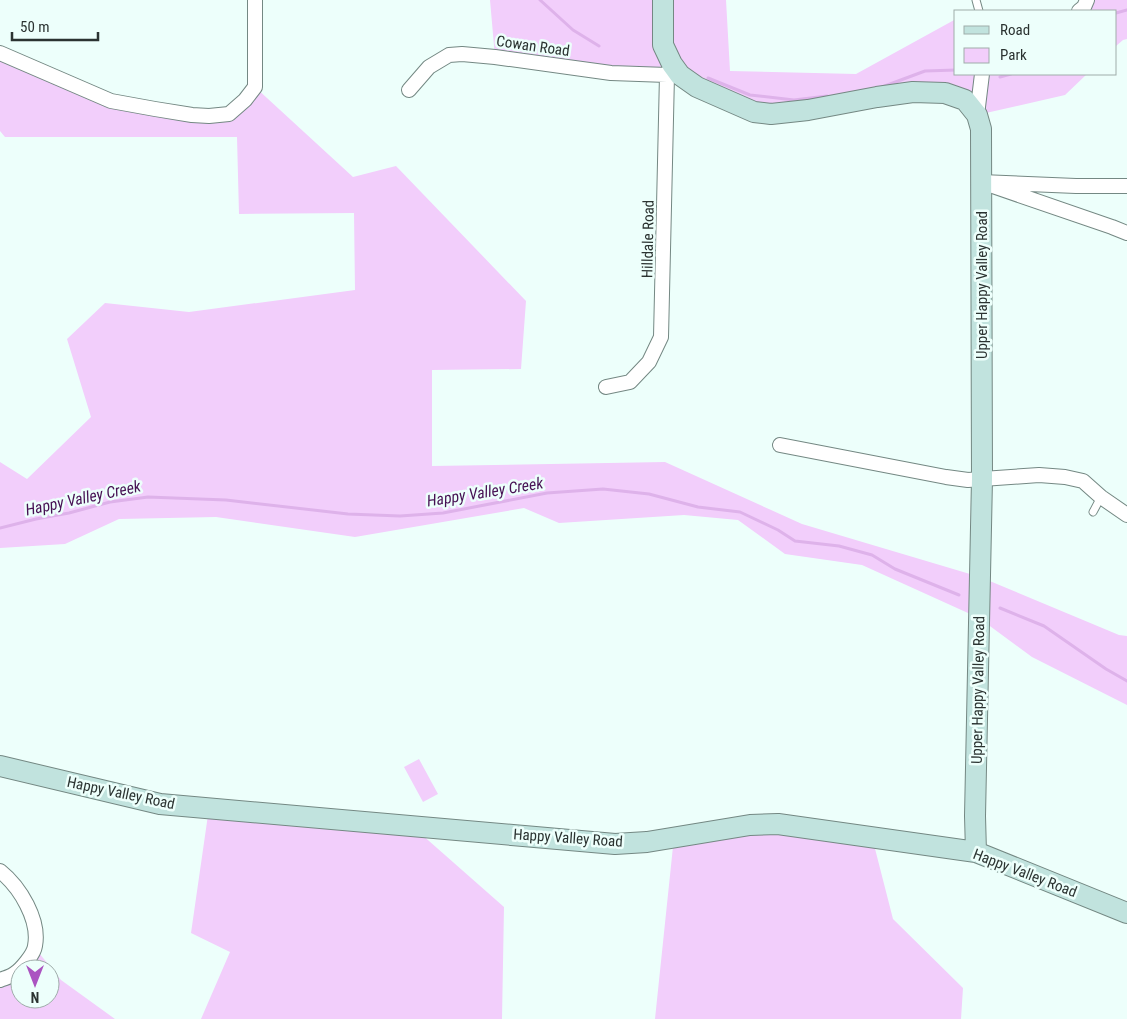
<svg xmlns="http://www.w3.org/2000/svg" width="1127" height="1019" viewBox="0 0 1127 1019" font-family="'Roboto Condensed',sans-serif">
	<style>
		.green { fill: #f2cefb; fill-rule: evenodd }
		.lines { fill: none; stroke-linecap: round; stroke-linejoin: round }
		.stream { stroke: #deb2ea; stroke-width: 3 }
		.lane-casing { stroke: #748883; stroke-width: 9 }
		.street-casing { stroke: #748883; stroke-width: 16 }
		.secondary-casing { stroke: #748883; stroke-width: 22 }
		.lane { stroke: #fff; stroke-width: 7 }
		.street { stroke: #fff; stroke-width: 14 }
		.secondary { stroke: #c1e3de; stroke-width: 20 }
		.labels { text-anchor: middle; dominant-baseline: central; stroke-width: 5; stroke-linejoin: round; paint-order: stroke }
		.street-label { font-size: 15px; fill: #2b3331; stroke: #edfffb }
		.water-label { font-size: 16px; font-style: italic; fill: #461053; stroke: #edfffb }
	</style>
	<rect width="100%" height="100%" fill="#edfffb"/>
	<path class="green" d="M 490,0 L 726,0 L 730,71 L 856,74 L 956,19 L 956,74 L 1087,74 L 1065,95 L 977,115 L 945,93 L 771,114 L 667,75 L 495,57 Z
		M 1087,0 L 1127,0 L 1127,39 L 1123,40 L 1116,46 L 1116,11 L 1079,11 Z
		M 0,53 L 111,101 L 229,114 L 255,87 L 353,177 L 396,166 L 526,301 L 521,369 L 432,370 L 432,466 L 665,462 L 802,524 L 980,577 L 1119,635 L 1127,636 L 1127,705 L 1032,657 L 979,618 L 862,565 L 785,554 L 738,520 L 684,515 L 559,523 L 524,508 L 355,537 L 216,517 L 119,519 L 65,544 L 0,548 L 0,462 L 27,479 L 91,417 L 67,339 L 105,303 L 189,312 L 355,290 L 354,213 L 239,214 L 237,137 L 5,137 L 0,131 Z
		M 419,759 L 438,794 L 423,802 L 404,767 Z
		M 209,808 L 412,826 L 504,907 L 502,1019 L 201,1019 L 230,952 L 191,933 Z
		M 723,829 L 872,837 L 893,919 L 963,988 L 961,1019 L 655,1019 L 674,837 Z
		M 35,948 L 61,980 L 115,1019 L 0,1019 L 0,980 ZM 20,969 L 50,969 L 50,999 L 20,999 Z"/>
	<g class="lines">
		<path class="stream" d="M 540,0 L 573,30 L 599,46
			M 1116,13 L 1127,10
			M 1000,77 L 1011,74
			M 708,78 L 750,95 L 794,100 L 827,96
			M 882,87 L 925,71 L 956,70
			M 0,528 L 36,519 L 69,513 L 110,502 L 148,497 L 226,500 L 348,514 L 400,516 L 443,513 L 547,493 L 603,489 L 649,494 L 698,507 L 740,512 L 778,530 L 795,541 L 839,546 L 872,555 L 895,569 L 959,595
			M 1000,608 L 1044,626 L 1106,669 L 1127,681"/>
		<g class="lane-casing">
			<path id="lane" d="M 976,0 L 979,11
				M 1093,512 L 1101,497"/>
		</g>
		<g class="street-casing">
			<path id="street" d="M 1079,11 L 1084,7 L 1087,0
				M 0,53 L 111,101 L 155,109 L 192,115 L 209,116 L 229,114 L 245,100 L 255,87 L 255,0
				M 409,90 L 429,67 L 449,55 L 462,54 L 495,57 L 611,73 L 667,75
				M 977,115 L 982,74
				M 1127,186 L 1076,186 L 981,182 L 1112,227 L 1127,233
				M 606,387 L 630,382 L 649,362 L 661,337 L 667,75 L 672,64
				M 780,445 L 946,477 L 968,480 L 1039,475 L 1065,477 L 1083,481 L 1101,497 L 1127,515
				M 0,871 C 20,887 40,920 35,946 C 34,954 21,970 14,974 C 10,977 5,978 0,980"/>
		</g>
		<g class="secondary-casing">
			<path id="secondary" d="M 663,0 L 663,45 L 672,64 L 680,75 L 697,87 L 754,112 L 771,114 L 808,110 L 877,97 L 913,92 L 945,93 L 965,100 L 977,115 L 981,129 L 982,479 L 975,816 L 976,852
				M 0,766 L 160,804 L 615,844 L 647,842 L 750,825 L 778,824 L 976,852 L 1127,913"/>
		</g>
		<use href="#lane" class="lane"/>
		<use href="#street" class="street"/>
		<use href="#secondary" class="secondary"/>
	</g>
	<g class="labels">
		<g class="street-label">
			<text transform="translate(533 46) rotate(8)">Cowan Road</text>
			<text transform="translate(648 239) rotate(-89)">Hilldale Road</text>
			<text transform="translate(982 285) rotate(-90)">Upper Happy Valley Road</text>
			<text transform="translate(978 690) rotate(-89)">Upper Happy Valley Road</text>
			<text transform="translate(121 793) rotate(12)">Happy Valley Road</text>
			<text transform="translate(568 838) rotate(4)">Happy Valley Road</text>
			<text transform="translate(1025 873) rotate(21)">Happy Valley Road</text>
		</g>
		<g class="water-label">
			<text transform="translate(485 492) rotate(-9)">Happy Valley Creek</text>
			<text transform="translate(83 498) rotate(-12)">Happy Valley Creek</text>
		</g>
	</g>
	<rect x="954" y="10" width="162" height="65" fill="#edfffb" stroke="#9fadaa"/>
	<rect x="964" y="26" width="25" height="8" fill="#c1e3de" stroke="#9fadaa"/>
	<text x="1000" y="35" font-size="15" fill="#2b3331">Road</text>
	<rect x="964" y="48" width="25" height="15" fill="#f2cefb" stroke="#9fadaa"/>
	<text x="1000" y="60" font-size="15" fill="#2b3331">Park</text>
	<g transform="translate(35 984) rotate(180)"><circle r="24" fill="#edfffb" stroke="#9fadaa"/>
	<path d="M0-4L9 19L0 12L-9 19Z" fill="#ab54c1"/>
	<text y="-8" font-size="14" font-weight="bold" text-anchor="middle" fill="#2b3331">N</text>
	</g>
	<path d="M12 32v8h86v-8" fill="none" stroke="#2b3331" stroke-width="2.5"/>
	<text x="20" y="32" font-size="15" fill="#2b3331" stroke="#edfffb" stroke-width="4" paint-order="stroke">50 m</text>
</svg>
